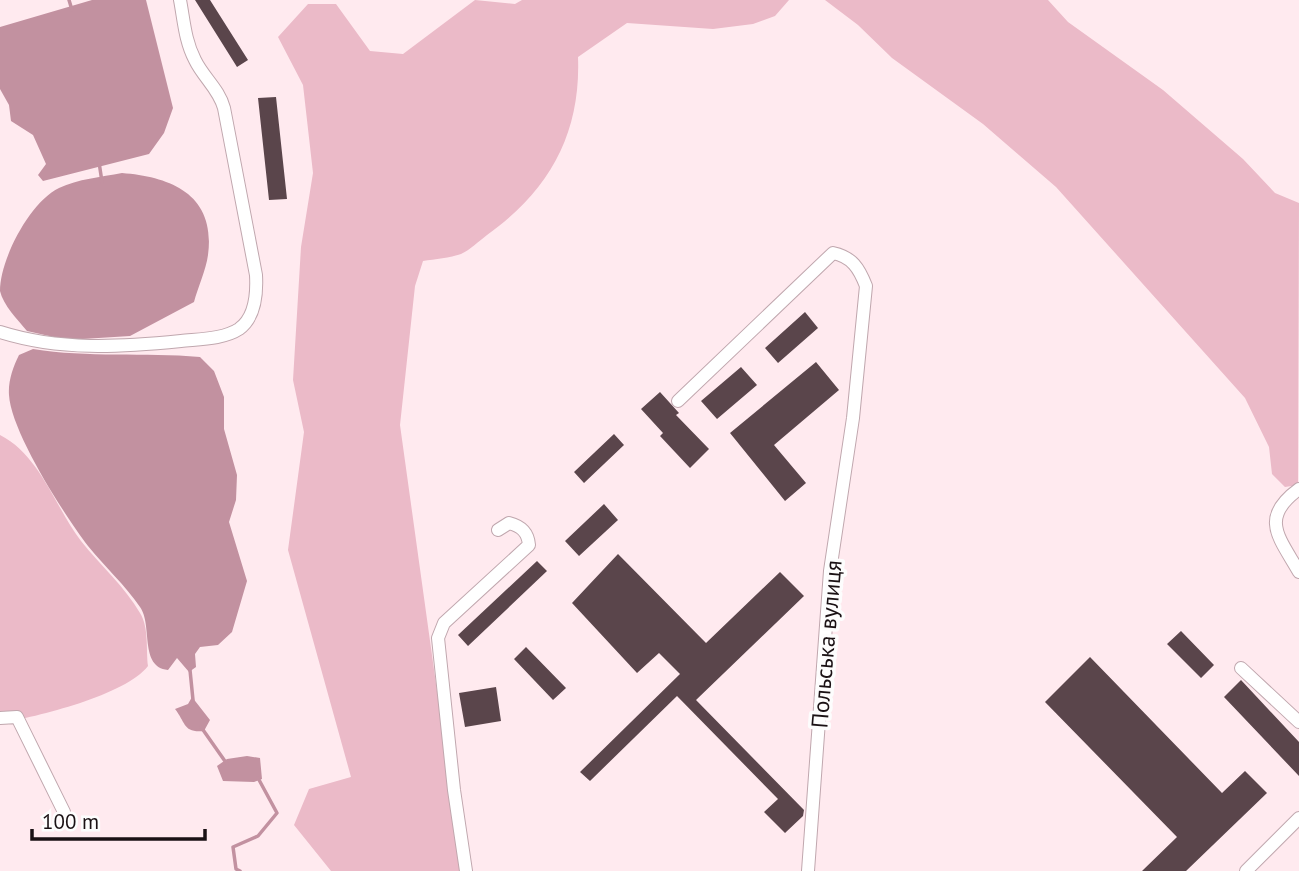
<svg xmlns="http://www.w3.org/2000/svg" width="1299" height="871" viewBox="0 0 1299 871" font-family="'PT Sans',sans-serif">
	<style>
		.green { fill: #ebbac8 }
		.water { fill: #c291a0 }
		.lines { fill: none; stroke-linecap: round; stroke-linejoin: round }
		.stream { stroke: #c291a0; stroke-width: 3.5 }
		.building { fill: #5a454b }
		.minor-casing { stroke: #c0a7ae; stroke-width: 14 }
		.minor { stroke: #fff; stroke-width: 12 }
		.labels { text-anchor: middle; dominant-baseline: central; stroke-width: 7; stroke-linejoin: round; paint-order: stroke }
		.street-label { font-size: 23px; fill: #1a1114; stroke: #fdfdfd }
	</style>
	<rect width="100%" height="100%" fill="#ffeaef"/>
	<path class="green" d="M 475,0 L 515,4 L 522,0 L 789,0 L 775,16 L 753,24 L 713,29 L 627,23 L 578,57 C 581,134 549,191 487,235 C 479,241 470,250 461,254 C 450,258 435,259 423,261 L 415,286 L 400,425 L 462,871 L 331,871 L 294,825 L 309,789 L 351,777 L 288,550 L 304,432 L 293,380 L 301,247 L 313,173 L 303,85 L 278,37 L 308,4 L 336,4 L 370,51 L 403,54 Z
		M 825,0 L 1048,0 L 1068,22 L 1163,90 L 1243,159 L 1275,193 L 1299,203 L 1298,485 L 1285,487 L 1272,474 L 1269,447 L 1245,398 L 1056,187 L 983,124 L 892,58 L 858,25 Z
		M 0,435 C 40,455 55,507 81,541 C 100,565 125,587 140,613 C 149,627 146,650 148,666 C 126,695 37,717 0,723 Z"/>
	<path class="water" d="M 92,0 L 146,0 L 173,108 L 164,133 L 149,154 L 43,181 L 38,175 L 46,164 L 33,135 L 11,121 L 9,105 L 0,89 L 0,27 Z
		M 122,173 C 172,177 216,195 208,255 C 206,270 198,287 194,302 L 130,336 L 67,340 L 27,331 C 18,320 3,305 0,291 C 0,259 30,202 59,188 C 78,179 101,177 122,173 Z
		M 33,349 C 88,358 144,352 200,357 L 214,371 L 224,397 L 224,429 L 237,475 L 236,500 L 229,522 L 247,581 L 232,632 L 218,645 L 200,647 L 195,654 L 196,667 L 189,672 L 177,658 L 168,670 C 139,667 153,625 140,607 C 125,585 105,567 88,546 C 65,516 11,432 9,395 C 8,381 13,367 19,355 Z
		M 192,697 L 210,720 L 204,731 C 183,733 186,723 175,709 L 188,704 Z
		M 247,756 L 260,758 L 262,779 L 254,782 L 223,781 L 217,766 L 227,759 Z"/>
	<g class="lines">
		<path class="stream" d="M 69,0 L 72,10
			M 99,162 L 102,182
			M 190,670 L 193,700
			M 201,727 L 227,764
			M 240,871 L 236,869 L 233,847 L 258,836 L 277,813 L 258,778"/>
	</g>
	<path class="building" d="M 195,0 L 210,0 L 248,60 L 237,67 Z
		M 276,97 L 287,199 L 269,200 L 258,98 Z
		M 805,312 L 818,328 L 778,363 L 765,348 Z
		M 816,362 L 839,390 L 774,445 L 806,483 L 785,501 L 730,433 Z
		M 741,367 L 757,385 L 717,419 L 701,401 Z
		M 660,392 L 679,413 L 676,415 L 709,449 L 690,468 L 660,436 L 663,433 L 641,409 Z
		M 614,434 L 624,445 L 584,483 L 574,472 Z
		M 604,504 L 618,520 L 579,556 L 565,541 Z
		M 618,554 L 706,643 L 780,572 L 804,596 L 696,700 L 804,810 L 803,816 L 785,833 L 764,812 L 778,799 L 677,696 L 590,781 L 580,772 L 680,674 L 659,653 L 637,673 L 572,603 Z
		M 537,561 L 547,571 L 468,646 L 458,635 Z
		M 1181,631 L 1214,665 L 1201,678 L 1167,644 Z
		M 526,647 L 566,688 L 553,700 L 514,659 Z
		M 1090,657 L 1222,793 L 1245,771 L 1267,793 L 1186,871 L 1142,871 L 1177,837 L 1045,702 Z
		M 1241,680 L 1299,742 L 1299,776 L 1224,697 Z
		M 496,687 L 501,721 L 465,727 L 459,693 Z"/>
	<g class="lines">
		<g class="minor-casing">
			<path id="minor" d="M 0,332 C 60,351 120,347 181,341 C 199,339 224,339 239,329 C 256,317 257,293 256,275 L 224,108 C 219,89 203,77 195,60 C 185,41 184,21 180,0
				M 678,401 L 833,253 C 852,257 859,268 866,286 L 853,418 L 830,571 L 808,871
				M 1299,489 C 1259,518 1279,537 1299,572
				M 1241,668 L 1299,722
				M 0,718 L 17,717 L 64,812
				M 466,871 L 454,790 L 438,638 L 444,623 L 529,545 C 528,532 521,526 509,523 L 498,530
				M 1246,871 L 1299,818"/>
		</g>
		<use href="#minor" class="minor"/>
	</g>
	<g class="labels">
		<g class="street-label">
			<text transform="translate(826 644) rotate(-85)">Польська вулиця</text>
		</g>
	</g>
	<path d="M32 829v10h173v-10" fill="none" stroke="#1a1114" stroke-width="3.5"/>
	<text x="42" y="829" font-size="21" fill="#1a1114" stroke="#fdfdfd" stroke-width="5" paint-order="stroke">100 m</text>
</svg>
